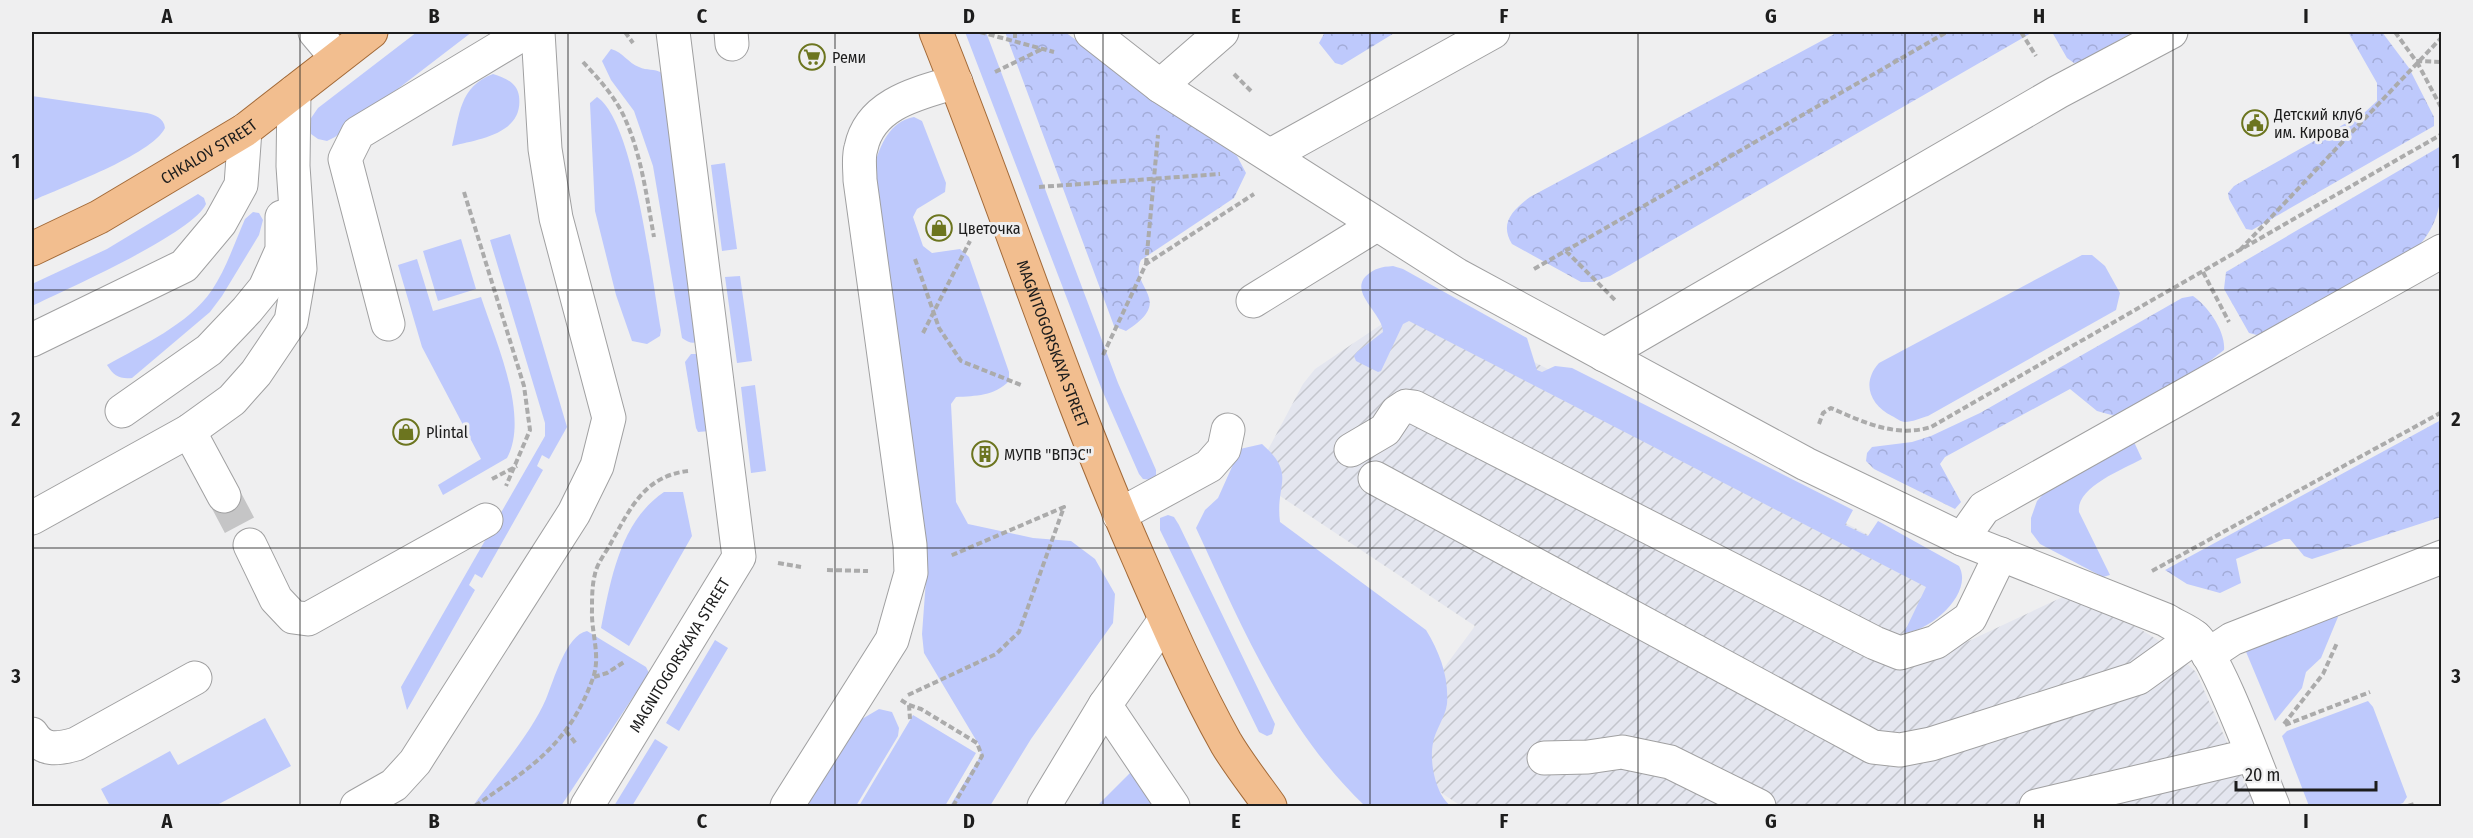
<svg xmlns="http://www.w3.org/2000/svg" width="2473" height="838" viewBox="0 0 2473 838" font-family="'Fira Sans Condensed',sans-serif">
	<style>
		.industrial { fill: url(#industrial-furrows) }
		.green { fill: #bec9fc }
		.forest { fill: url(#forest-crowns) }
		.lines { fill: none; stroke-linecap: round; stroke-linejoin: round }
		.minor-tunnel { stroke: #c5c5c6; stroke-width: 33; stroke-dasharray: 33 16; stroke-linecap: butt }
		.minor-casing { stroke: #a0a0a1; stroke-width: 35 }
		.major-casing { stroke: #a26937; stroke-width: 35 }
		.path { stroke: #ababab; stroke-width: 4; stroke-dasharray: 6 3; stroke-linecap: butt }
		.minor { stroke: #fff; stroke-width: 33 }
		.major { stroke: #f2be8f; stroke-width: 33 }
		.grid { fill: none; stroke: #1d1d1d; stroke-width: 1.5; stroke-opacity: 0.55 }
		.labels { text-anchor: middle; dominant-baseline: central; stroke-width: 6; stroke-linejoin: round; paint-order: stroke }
		.poi-label { font-size: 16px; fill: #1d1d1d; stroke: #efeff0; text-anchor: start }
		.street-label { font-size: 16px; fill: #1d1d1d; stroke: #efeff0 }
		.neatline { fill: none; stroke: #1d1d1d; stroke-width: 2 }
		.grid-label { font-size: 20px; text-anchor: middle; font-weight: bold; fill: #1d1d1d }
	</style>
	<defs>
		<pattern id="industrial-furrows" width="10" height="10" patternUnits="userSpaceOnUse" patternTransform="scale(1.5)"><rect width="10" height="10" fill="#e4e6ef"/><path d="M-1 1l2-2M0 10L10 0M9 11l2-2" fill="none" stroke="#c3c5cc"/></pattern>
		<pattern id="forest-crowns" width="20" height="18" patternUnits="userSpaceOnUse" patternTransform="scale(1.5)"><rect width="20" height="18" fill="#bec9fc"/><path d="M2 6a3 3 0 1 1 6 0M12 15a3 3 0 1 1 6 0" fill="none" stroke="#a3acd8"/></pattern>
	</defs>
	<rect width="100%" height="100%" fill="#efeff0"/>
	<path class="industrial" d="M 1402,297 L 1540,365 L 1940,572 L 1902,647 L 1928,660 L 2067,595 L 2140,629 L 2169,647 L 2196,672 L 2255,806 L 1461,806 L 1431,786 L 1418,703 L 1475,626 L 1253,478 L 1303,384 L 1315,369 L 1382,324 Z"/>
	<path class="green" d="M 417,32 L 472,32 L 335,137 L 327,141 L 318,139 L 311,134 L 309,121 L 318,108 Z
		M 965,32 L 986,32 L 1118,383 L 1156,470 L 1156,476 L 1152,480 L 1143,479 L 1139,474 L 1102,390 Z
		M 611,49 C 623,52 628,63 639,67 C 647,71 654,68 662,73 L 700,341 C 693,344 689,343 682,338 L 653,166 L 634,111 L 611,80 L 602,61 Z
		M 493,74 C 505,78 517,82 519,96 C 524,134 479,139 452,146 C 460,114 459,87 493,74 Z
		M 32,96 L 147,113 C 155,115 164,118 165,128 C 152,155 62,187 32,201 Z
		M 597,97 C 635,122 652,282 661,330 L 660,336 L 647,344 L 632,341 L 616,295 L 595,211 L 590,103 Z
		M 914,117 L 922,121 L 946,183 L 945,192 L 917,209 L 913,217 L 923,246 L 932,253 L 960,249 L 969,257 L 1009,372 L 1009,381 C 994,396 976,396 956,397 L 951,404 L 956,502 L 968,524 L 1033,538 L 1071,541 L 1095,559 L 1115,594 L 1113,623 L 1031,739 L 990,806 L 950,806 L 981,755 L 979,745 L 924,653 L 922,634 L 927,566 L 874,167 C 880,145 890,121 914,117 Z
		M 725,163 L 737,249 L 722,251 L 711,165 Z
		M 198,194 L 204,198 L 206,204 C 192,234 65,290 32,306 L 32,284 L 107,249 Z
		M 253,212 L 259,213 L 263,220 L 259,235 L 222,296 L 210,312 L 132,378 C 119,379 114,376 107,365 C 142,345 188,325 212,290 C 226,269 235,242 245,219 Z
		M 510,234 L 567,427 L 549,459 L 542,455 L 537,466 L 543,470 L 482,578 L 475,574 L 469,585 L 475,590 L 407,710 L 401,687 L 545,436 L 545,423 L 490,240 Z
		M 461,239 L 476,289 L 438,301 L 423,251 Z
		M 2082,255 L 2092,255 L 2105,266 L 2120,293 L 2116,310 L 1928,416 C 1921,418 1912,422 1905,422 C 1901,422 1896,418 1892,416 C 1870,405 1861,383 1879,363 Z
		M 417,259 L 433,311 L 481,297 C 495,340 530,416 507,458 L 443,495 L 438,485 L 481,459 L 422,347 L 398,265 Z
		M 1393,266 L 1403,269 L 1527,338 L 1537,370 L 1542,372 L 1555,366 L 1572,368 L 1853,510 L 1845,525 L 1868,536 L 1878,521 L 1959,566 C 1974,593 1931,631 1904,633 L 1926,587 L 1409,321 L 1403,324 L 1381,371 L 1378,372 L 1356,361 L 1354,356 L 1357,352 L 1383,332 C 1383,314 1349,293 1366,276 C 1375,268 1381,267 1393,266 Z
		M 740,276 L 752,361 L 737,363 L 725,277 Z
		M 691,354 L 703,354 L 710,431 L 698,432 L 696,428 L 685,362 Z
		M 755,385 L 766,471 L 751,473 L 741,387 Z
		M 2134,442 L 2142,459 C 2122,470 2076,487 2079,512 L 2110,575 L 2103,577 L 2040,544 L 2031,532 L 2031,518 L 2037,501 L 2048,489 Z
		M 1262,444 C 1297,475 1275,483 1280,522 L 1426,630 C 1440,653 1449,677 1447,704 C 1445,718 1435,730 1433,743 C 1429,763 1436,795 1451,806 L 1365,806 C 1285,730 1242,627 1196,528 L 1205,510 L 1218,498 L 1240,449 Z
		M 664,492 L 683,492 L 692,536 L 629,646 L 601,628 C 611,579 620,522 664,492 Z
		M 1168,515 L 1174,517 L 1179,525 L 1275,724 L 1272,734 L 1267,736 L 1259,732 L 1160,530 L 1160,518 Z
		M 2334,607 L 2338,617 L 2321,658 L 2306,672 L 2302,688 L 2275,721 L 2244,647 Z
		M 587,631 L 646,667 L 649,673 L 561,806 L 473,806 C 495,775 531,734 546,699 C 554,680 566,635 587,631 Z
		M 715,640 L 728,648 L 679,731 L 666,723 Z
		M 2368,701 L 2373,707 L 2407,797 L 2403,803 L 2394,806 L 2309,806 L 2282,736 L 2287,731 Z
		M 879,709 L 892,712 L 899,728 L 898,736 L 856,806 L 806,806 L 862,719 Z
		M 913,715 L 976,753 L 945,806 L 859,806 Z
		M 265,718 L 291,766 L 215,806 L 110,806 L 101,789 L 170,751 L 178,765 Z
		M 655,739 L 668,747 L 632,806 L 614,806 Z
		M 1137,766 L 1158,806 L 1097,806 Z"/>
	<path class="forest" d="M 1005,32 L 1065,32 L 1237,156 L 1246,173 L 1234,198 L 1141,260 C 1128,288 1177,299 1126,331 L 1114,326 Z
		M 1325,32 L 1396,32 L 1342,65 L 1335,63 L 1319,43 Z
		M 1838,32 L 2033,32 L 1610,276 L 1593,282 L 1581,282 L 1512,244 C 1499,223 1513,210 1530,197 Z
		M 2052,32 L 2133,32 L 2080,62 L 2074,63 L 2067,58 Z
		M 2348,32 L 2382,32 L 2409,68 L 2434,117 L 2434,126 L 2252,230 L 2246,229 L 2229,199 L 2228,193 L 2234,186 L 2364,113 L 2377,101 L 2377,83 Z
		M 2441,146 C 2441,190 2447,219 2412,253 L 2265,337 L 2249,333 L 2224,289 L 2226,272 Z
		M 2193,296 C 2208,306 2226,332 2224,350 L 2197,371 L 2115,416 L 2097,411 L 2070,389 L 1945,457 L 1940,464 L 1961,502 L 1955,509 L 1874,469 L 1866,461 L 1867,453 L 1872,447 L 1912,442 L 1931,436 L 1980,413 L 2182,298 Z
		M 2441,420 L 2441,517 L 2312,559 L 2304,556 L 2290,539 L 2284,539 L 2236,559 L 2241,583 L 2220,593 L 2187,584 L 2165,570 Z"/>
	<g class="lines">
		<path class="minor-tunnel" d="M 224,496 L 250,545"/>
		<g class="minor-casing">
			<g id="minor">
				<path d="M 315,32 L 336,57"/>
				<path d="M 731,32 L 732,44"/>
				<path d="M 1091,32 L 1160,86 L 1457,275 L 1806,464 L 1962,539 L 2166,620 C 2175,626 2187,630 2195,637 C 2218,656 2259,773 2273,806"/>
				<path d="M 1160,86 L 1222,32"/>
				<path d="M 1271,155 L 1493,32"/>
				<path d="M 1253,301 L 1376,225"/>
				<path d="M 388,324 L 345,159 L 358,133 L 526,32"/>
				<path d="M 32,340 L 184,266 L 220,223 L 241,185 L 245,130"/>
				<path d="M 1604,355 L 2058,92 L 2171,32"/>
				<path d="M 122,411 L 209,350 L 247,310 L 265,288 L 282,250 L 282,217"/>
				<path d="M 189,431 L 224,496"/>
				<path d="M 1351,450 L 1385,430 L 1397,412 L 1406,406 L 1414,407 L 1875,643 L 1900,653 L 1936,642 L 1970,618 L 2001,554"/>
				<path d="M 1375,478 L 1873,747 L 1900,750 L 1931,744 L 2138,678 L 2195,637"/>
				<path d="M 1119,515 L 1209,466 L 1224,449 L 1228,430"/>
				<path d="M 32,518 L 189,431 L 232,400 L 256,373 L 291,321 L 300,269 L 293,166 L 294,92"/>
				<path d="M 1962,539 L 1984,508 L 2442,251"/>
				<path d="M 250,545 L 276,599 L 293,617 L 308,619 L 486,520"/>
				<path d="M 2208,655 L 2232,639 L 2442,557"/>
				<path d="M 1105,705 L 1173,806"/>
				<path d="M 32,734 C 43,752 58,749 76,744 L 195,678"/>
				<path d="M 1544,758 L 1588,757 L 1622,752 L 1670,762 L 1759,806"/>
				<path d="M 357,806 L 394,785 L 415,762 L 574,513 L 597,466 L 609,418 L 556,218 L 545,149 L 538,32"/>
				<path id="s1" d="M 587,806 L 739,557 L 673,32"/>
				<path d="M 787,806 L 892,640 L 911,573 L 910,545 L 860,180 C 860,170 858,157 861,148 C 870,103 919,93 956,82"/>
				<path d="M 1044,806 L 1105,705 L 1165,620"/>
				<path d="M 2036,806 L 2252,755"/>
			</g>
		</g>
		<g class="major-casing">
			<g id="major">
				<path id="s2" d="M 936,32 C 1006,206 1063,387 1139,559 C 1166,621 1193,684 1226,743 C 1239,765 1256,786 1270,806"/>
				<path id="s3" d="M 32,249 L 99,217 L 245,130 L 371,32"/>
			</g>
		</g>
		<path class="path" d="M 625,32 L 633,43
			M 980,32 L 1054,52
			M 1015,32 L 1015,41
			M 2021,32 L 2036,56
			M 2395,32 L 2416,61 L 2442,62
			M 583,62 C 599,79 617,99 626,121 C 642,158 647,199 654,237
			M 2417,62 L 2442,109
			M 995,72 L 1042,49
			M 1234,74 L 1252,92
			M 1039,187 L 1220,174
			M 464,192 L 524,386 L 530,430 L 506,486
			M 2240,250 L 2442,37
			M 1566,251 L 1616,301
			M 915,259 L 939,328 L 961,361 L 1021,385
			M 1146,264 L 1158,135
			M 1534,269 L 1947,32
			M 2203,272 L 2229,322
			M 923,333 L 970,241
			M 1103,355 L 1146,264 L 1254,194
			M 1819,424 L 1823,413 L 1831,408 C 1863,422 1896,438 1931,427 L 2442,134
			M 492,479 L 517,466
			M 778,563 L 801,567
			M 827,570 L 868,571
			M 2152,571 L 2442,412
			M 594,677 L 607,673 L 624,662
			M 908,695 L 996,654 L 1019,632 L 1064,507 L 950,556
			M 901,700 L 909,705 L 910,719
			M 909,705 L 921,709 L 977,743 L 982,756 L 953,806
			M 2284,724 L 2323,674 L 2337,643
			M 2285,725 L 2370,692
			M 566,731 L 577,745
			M 475,806 C 530,768 569,745 593,678 C 601,656 591,632 592,610 C 592,598 592,585 595,574 C 597,563 607,551 612,541 C 631,507 645,476 688,471
			M 2408,806 L 2414,804"/>
		<use href="#minor" class="minor"/>
		<use href="#major" class="major"/>
	</g>
	<path class="grid" d="M 300,32 L 300,806M 568,32 L 568,806M 835,32 L 835,806M 1103,32 L 1103,806M 1370,32 L 1370,806M 1638,32 L 1638,806M 1905,32 L 1905,806M 2173,32 L 2173,806M 32,290 L 2442,290M 32,548 L 2442,548"/>
	<defs>
		<g id="supermarket-ring" transform="scale(1.35)"><circle r="9.5" fill="#efeff0" stroke="#6c751f" stroke-width="1.5"/><path d="M-6-5.5h2.5l.6 2H6L4.5 2H-2.5L-4.4-4H-6ZM-1.5 3.2a1.3 1.3 0 1 0 .1 0ZM3 3.2a1.3 1.3 0 1 0 .1 0Z" fill="#6c751f"/></g>
		<g id="civic-ring" transform="scale(1.35)"><circle r="9.5" fill="#efeff0" stroke="#6c751f" stroke-width="1.5"/><path d="M-.6-6.5H3V-4.5H.6V-3L4-1V1h2V6H-6V1h2V-1L-.6-3ZM-1.2 2.5V6h2.4V2.5Z" fill="#6c751f"/></g>
		<g id="shop-ring" transform="scale(1.35)"><circle r="9.5" fill="#efeff0" stroke="#6c751f" stroke-width="1.5"/><path d="M-5-2.5h2.3a2.7 3.5 0 0 1 5.4 0H5L5.5 6h-11ZM-1.5-2.5h3a1.5 2.3 0 0 0-3 0Z" fill="#6c751f"/></g>
		<g id="building-ring" transform="scale(1.35)"><circle r="9.5" fill="#efeff0" stroke="#6c751f" stroke-width="1.5"/><path d="M-4-6H4V6H1V3H-1V6H-4ZM-2.5-4.3h1.7v1.8h-1.7ZM.8-4.3h1.7v1.8H.8ZM-2.5-1h1.7V.8h-1.7ZM.8-1h1.7V.8H.8Z" fill="#6c751f"/></g>
	</defs>
	<g fill-rule="evenodd">
		<use href="#supermarket-ring" x="812" y="57"/>
		<use href="#civic-ring" x="2255" y="123"/>
		<use href="#shop-ring" x="939" y="228"/>
		<use href="#shop-ring" x="406" y="432"/>
		<use href="#building-ring" x="985" y="454"/>
	</g>
	<g class="labels">
		<g class="poi-label">
			<text x="832" y="57">Реми</text>
			<text x="2274" y="114">Детский клуб<tspan x="2274" dy="18">им. Кирова</tspan></text>
			<text x="958" y="228">Цветочка</text>
			<text x="426" y="432">Plintal</text>
			<text x="1004" y="454">МУПВ "ВПЭС"</text>
		</g>
		<g class="street-label">
			<text stroke="none"><textPath href="#s3" startOffset="202">CHKALOV STREET</textPath></text>
			<text stroke="none"><textPath href="#s2" startOffset="333">MAGNITOGORSKAYA STREET</textPath></text>
			<text stroke="none"><textPath href="#s1" startOffset="177">MAGNITOGORSKAYA STREET</textPath></text>
		</g>
	</g>
	<rect width="2473" height="838" fill="none" stroke="#efeff0" stroke-width="66"/>
	<path d="M2236 781v9h140v-9" fill="none" stroke="#1d1d1d" stroke-width="3"/>
	<text x="2245" y="781" font-size="18" fill="#1d1d1d" stroke="#efeff0" stroke-width="4.5" paint-order="stroke">20 m</text>
	<rect x="33" y="33" width="2407" height="772" class="neatline"/>
	<g class="grid-label">
		<text x="167" y="23">A</text>
		<text x="434" y="23">B</text>
		<text x="702" y="23">C</text>
		<text x="969" y="23">D</text>
		<text x="1236" y="23">E</text>
		<text x="1504" y="23">F</text>
		<text x="1771" y="23">G</text>
		<text x="2039" y="23">H</text>
		<text x="2306" y="23">I</text>
		<text x="16" y="168">1</text>
		<text x="2456" y="168">1</text>
		<text x="16" y="426">2</text>
		<text x="2456" y="426">2</text>
		<text x="16" y="683">3</text>
		<text x="2456" y="683">3</text>
		<text x="167" y="828">A</text>
		<text x="434" y="828">B</text>
		<text x="702" y="828">C</text>
		<text x="969" y="828">D</text>
		<text x="1236" y="828">E</text>
		<text x="1504" y="828">F</text>
		<text x="1771" y="828">G</text>
		<text x="2039" y="828">H</text>
		<text x="2306" y="828">I</text>
	</g>
</svg>
